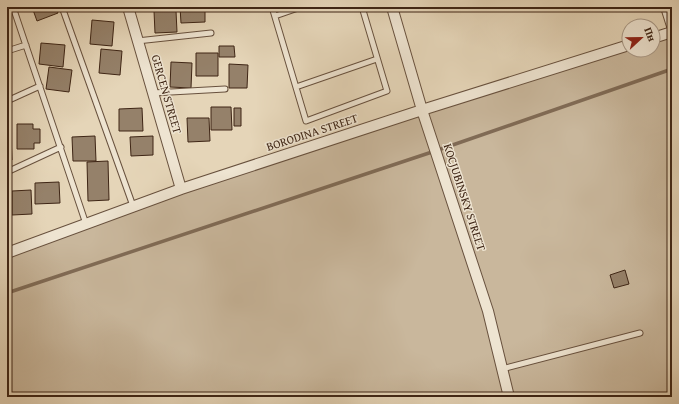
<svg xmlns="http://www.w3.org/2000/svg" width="679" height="404" viewBox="0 0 679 404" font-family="'Gentium Book Plus',serif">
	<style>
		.green { fill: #c9b79c; stroke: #846e58 }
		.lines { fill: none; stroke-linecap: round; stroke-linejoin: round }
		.stream { stroke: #806b56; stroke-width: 3.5 }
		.building { fill: #95816a; stroke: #3e2515 }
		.lane-casing { stroke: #68513e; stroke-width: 7 }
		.street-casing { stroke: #68513e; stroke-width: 12 }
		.lane { stroke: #eee4d1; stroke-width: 5 }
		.street { stroke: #eee4d1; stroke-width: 10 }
		.labels { text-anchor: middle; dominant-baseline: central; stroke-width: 3; stroke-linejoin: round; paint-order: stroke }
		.street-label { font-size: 12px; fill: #3e2515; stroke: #eee4d1 }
	</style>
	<rect width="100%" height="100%" fill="#e5d5b8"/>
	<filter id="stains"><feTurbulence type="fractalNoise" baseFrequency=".005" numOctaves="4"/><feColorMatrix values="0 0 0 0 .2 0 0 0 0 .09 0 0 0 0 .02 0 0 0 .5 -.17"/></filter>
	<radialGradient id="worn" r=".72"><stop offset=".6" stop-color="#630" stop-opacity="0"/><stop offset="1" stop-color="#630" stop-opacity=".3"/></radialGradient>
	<path class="green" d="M 672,32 L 672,397 L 7,397 L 7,253 L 181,189 L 629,50 L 653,50 L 653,38 Z"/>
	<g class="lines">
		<path class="stream" d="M 441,149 L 672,69
			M 7,293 L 432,152"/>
	</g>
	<path class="building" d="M 32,7 L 55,7 L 58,13 L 37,21 Z
		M 180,7 L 205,7 L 205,22 L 181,23 Z
		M 154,11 L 176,11 L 177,32 L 155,33 Z
		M 92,20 L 114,22 L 112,46 L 90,44 Z
		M 41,43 L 65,45 L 63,67 L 39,64 Z
		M 219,46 L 234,46 L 235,57 L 219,57 Z
		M 101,49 L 122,51 L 120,75 L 99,73 Z
		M 196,53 L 218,53 L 218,76 L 196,76 Z
		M 171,62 L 192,63 L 191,88 L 170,87 Z
		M 229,64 L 248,65 L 247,88 L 229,88 Z
		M 49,67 L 72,70 L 69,92 L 46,89 Z
		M 211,107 L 231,107 L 232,130 L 211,130 Z
		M 142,108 L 143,131 L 119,131 L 119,109 Z
		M 234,108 L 241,108 L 241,126 L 234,126 Z
		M 187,118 L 209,118 L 210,141 L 188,142 Z
		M 17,124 L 33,124 L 33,129 L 40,129 L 40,143 L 34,143 L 34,149 L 17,149 Z
		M 7,134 L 11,134 L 12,160 L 7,160 Z
		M 95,136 L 96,161 L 73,161 L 72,137 Z
		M 153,136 L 153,155 L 131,156 L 130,137 Z
		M 108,161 L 109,200 L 88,201 L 87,162 Z
		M 59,182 L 60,203 L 35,204 L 35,183 Z
		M 31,190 L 32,214 L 12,215 L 12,191 Z
		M 7,203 L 10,203 L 11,225 L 7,226 Z
		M 625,270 L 629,284 L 614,288 L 610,275 Z"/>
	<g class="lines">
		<g class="lane-casing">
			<path id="lane" d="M 13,7 L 86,224
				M 62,7 L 133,206
				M 272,7 L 306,121 L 387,91 L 362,7
				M 275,16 L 301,7
				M 137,41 L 211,33
				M 7,51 L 26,45
				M 296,87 L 377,59
				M 153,93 L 225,89
				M 7,101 L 40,86
				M 7,172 L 61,147
				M 502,369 L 640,333"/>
		</g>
		<g class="street-casing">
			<path id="street" d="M 128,7 L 181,189
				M 392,7 L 422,110 L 488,311 L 509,397
				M 666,7 L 672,26
				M 653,38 L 672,32
				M 7,253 L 181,189 L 422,110 L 629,45"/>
		</g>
		<use href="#lane" class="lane"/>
		<use href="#street" class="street"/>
	</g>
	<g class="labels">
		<g class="street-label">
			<text transform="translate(167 94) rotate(74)">GERCEN STREET</text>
			<text transform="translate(312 132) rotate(-18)">BORODINA STREET</text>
			<text transform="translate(465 197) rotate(72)">KOCJUBINSKY STREET</text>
		</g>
	</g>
	<rect width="679" height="404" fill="none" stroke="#e5d5b8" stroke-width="24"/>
	<rect x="8" y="8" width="663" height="388" fill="none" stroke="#3e2515" stroke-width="2"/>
	<rect x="12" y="12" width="655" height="380" fill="none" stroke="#3e2515"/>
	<g transform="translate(641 38) rotate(68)"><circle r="19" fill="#eee4d1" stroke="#a89886"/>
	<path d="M0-3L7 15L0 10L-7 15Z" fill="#8f2418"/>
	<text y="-6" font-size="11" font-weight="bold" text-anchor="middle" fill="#3e2515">Пн</text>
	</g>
	<rect width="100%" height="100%" filter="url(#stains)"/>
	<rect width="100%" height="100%" fill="url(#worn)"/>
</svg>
